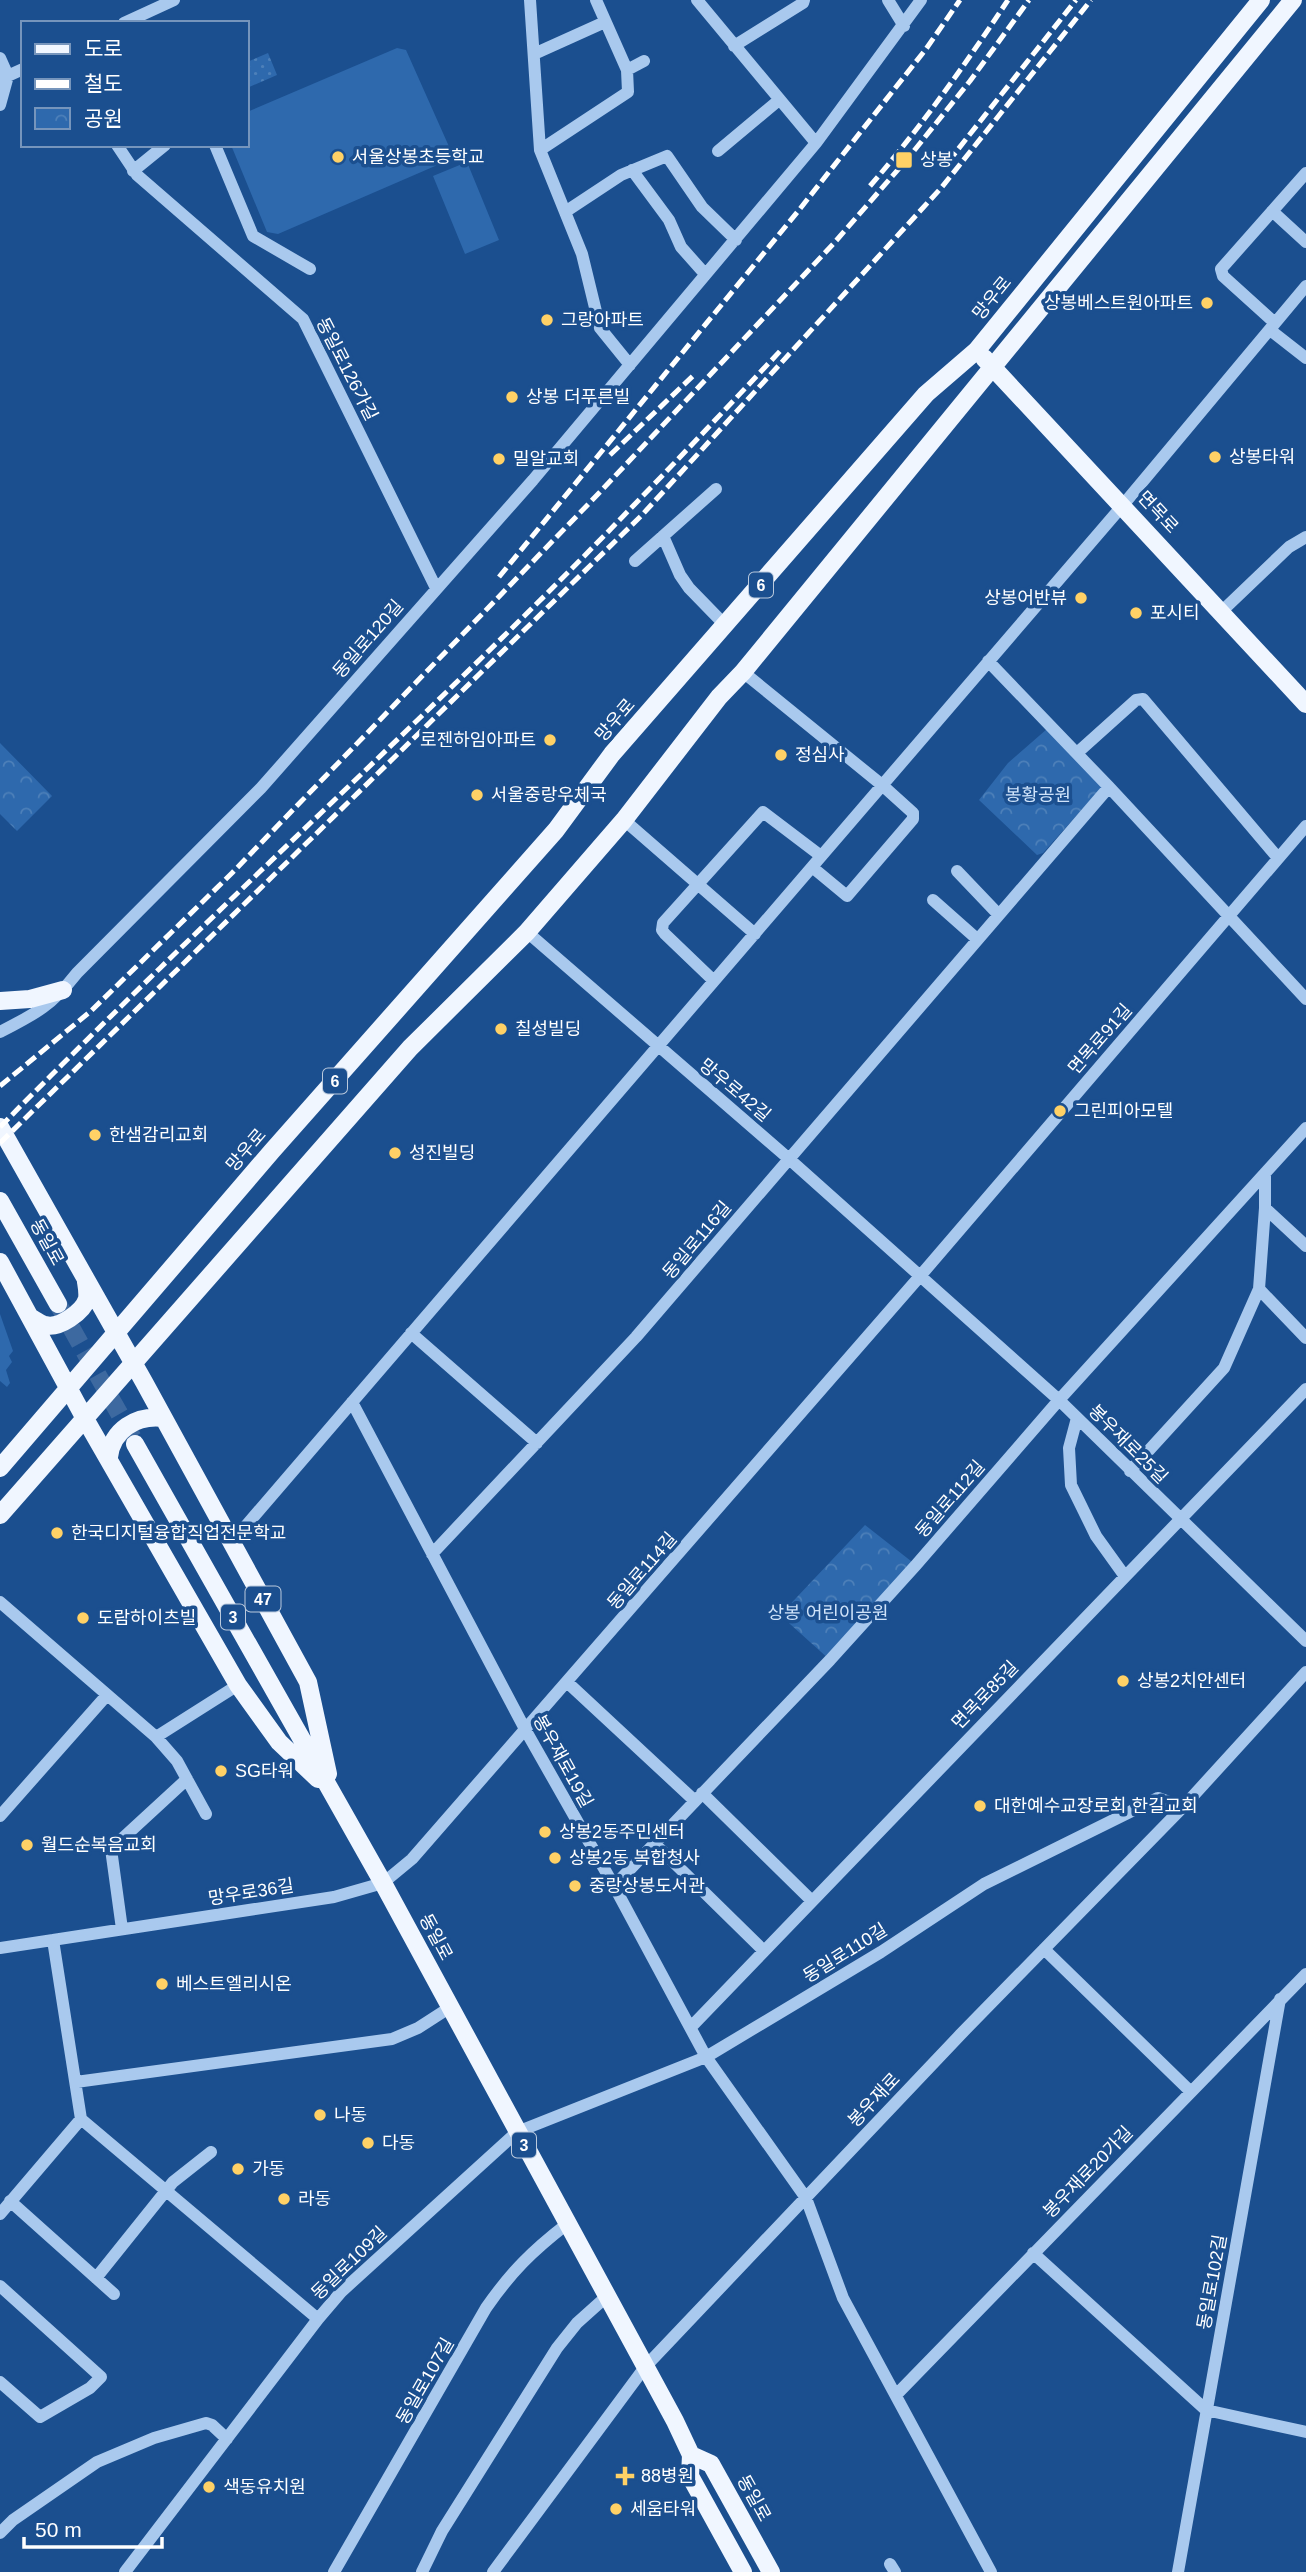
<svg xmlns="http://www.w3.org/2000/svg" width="1306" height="2572" viewBox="0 0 1306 2572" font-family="Helvetica,'Noto Sans KR',sans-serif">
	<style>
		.grass { fill: url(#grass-dots) }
		.park { fill: url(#park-crowns) }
		.garden { fill: #2e69ad }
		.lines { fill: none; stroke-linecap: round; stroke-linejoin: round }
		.major-tunnel { stroke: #3d69a0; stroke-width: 18; stroke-dasharray: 18 9; stroke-linecap: butt }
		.minor { stroke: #a9c9ee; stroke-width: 12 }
		.major { stroke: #f0f6ff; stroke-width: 18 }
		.rail { stroke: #fff; stroke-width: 5; stroke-dasharray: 12 5; stroke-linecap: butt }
		.poi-dot { fill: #ffd166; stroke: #1b4f8f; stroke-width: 2.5 }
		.labels { text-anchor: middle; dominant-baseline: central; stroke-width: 7; stroke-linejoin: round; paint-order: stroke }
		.shield { fill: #1b4f8f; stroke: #bbcadd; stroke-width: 2 }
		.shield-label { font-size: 16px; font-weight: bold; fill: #fff }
		.poi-label { font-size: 18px; fill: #fff; stroke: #1b4f8f; text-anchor: start }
		.street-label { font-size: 18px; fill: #fff; stroke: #1b4f8f }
		.park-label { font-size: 18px; fill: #cfe3fa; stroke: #1b4f8f }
	</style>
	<defs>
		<pattern id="grass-dots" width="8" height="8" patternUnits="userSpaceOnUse" patternTransform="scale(1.75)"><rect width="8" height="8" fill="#2e69ad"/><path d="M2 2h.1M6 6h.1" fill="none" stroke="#4d80b9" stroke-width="1.8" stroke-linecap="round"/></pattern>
		<pattern id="park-crowns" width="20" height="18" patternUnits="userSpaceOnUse" patternTransform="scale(1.75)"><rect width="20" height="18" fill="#2e69ad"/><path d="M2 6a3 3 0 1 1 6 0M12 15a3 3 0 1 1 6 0" fill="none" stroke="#4d80b9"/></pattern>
	</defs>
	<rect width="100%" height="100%" fill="#1b4f8f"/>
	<path class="grass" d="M 268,53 L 277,75 L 247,88 L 247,62 Z"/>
	<path class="park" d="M 1047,729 L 1102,787 L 1043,853 L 1037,855 L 979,800 L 1008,763 Z
		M 0,743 L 52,796 L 17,831 L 0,814 Z
		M 865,1525 L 916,1565 L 830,1660 L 780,1615 Z"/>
	<path class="garden" d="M 397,48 L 406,50 L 451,151 L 449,160 L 278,234 L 267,232 L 231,145 L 247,145 L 247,112 Z
		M 467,162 L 499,240 L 465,254 L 433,176 Z
		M 0,1314 L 13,1351 L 9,1356 L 12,1362 L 6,1370 L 10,1383 L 7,1387 L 0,1381 Z"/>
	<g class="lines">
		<path class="major-tunnel" d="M 58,1304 L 134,1440"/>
		<path class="minor" d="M 530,0 L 540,150 L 582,254 L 600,328 L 630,365
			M 697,0 L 816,143
			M 888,0 L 904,26
			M 124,23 L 174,0
			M 734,46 L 803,3 L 804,0
			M 534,54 L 605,22
			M 0,58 L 8,76 L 0,105
			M 627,70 L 644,61
			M 1,79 L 23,69
			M 117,145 L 137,175 L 303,319 L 436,588
			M 215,145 L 253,236 L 310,269
			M 540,150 L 628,92 L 627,70 L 596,0
			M 718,151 L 779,100
			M 632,170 L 669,220 L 681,247 L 705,274
			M 133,171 L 165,145
			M 1272,211 L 1306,242
			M 565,212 L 621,175 L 667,156 L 702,207 L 736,240
			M 1275,323 L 1223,276 L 1221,269 L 1306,173
			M 1270,330 L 1306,358
			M 663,536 L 680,575 L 689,588 L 725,625
			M 635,561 L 716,489
			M 1221,612 L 1289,547 L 1306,537
			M 988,661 L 1109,787 L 1306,999
			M 743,672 L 882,785 L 913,813 L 913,819 L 847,896 L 812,867
			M 1077,753 L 1136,700 L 1143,699 L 1278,858
			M 624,820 L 755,934
			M 957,871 L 998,914
			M 933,900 L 977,939
			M 527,932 L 788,1158 L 1059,1400 L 1306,1641
			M 714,981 L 665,934 L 662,930 L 663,923 L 763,812 L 821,856
			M 0,1032 C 37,1013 51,1006 77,973 L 261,788 L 533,480 L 816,143 L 921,0
			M 1265,1208 L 1306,1246
			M 1259,1289 L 1306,1338
			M 411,1333 L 537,1443
			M 352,1402 L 526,1731 L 614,1886 L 706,2057 L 806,2198 L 843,2298 L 991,2572
			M 1077,1418 L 1069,1448 L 1071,1485 L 1096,1536 L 1124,1575
			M 1130,1471 L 1224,1368 L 1259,1289 L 1265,1208 L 1265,1173
			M 232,1542 L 1123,505 L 1306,286
			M 432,1554 L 636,1337 L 1109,787
			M 0,1602 L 156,1737 L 238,1685
			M 568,1683 L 695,1801
			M 156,1737 L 177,1761 L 206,1814
			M 702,1793 L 812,1901
			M 0,1816 L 107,1695
			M 654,1843 L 764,1951
			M 614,1886 L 830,1660 L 916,1565 L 1059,1400 L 1306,1128
			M 122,1929 L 111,1849 L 187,1779
			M 53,1940 L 81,2119 L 318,2319
			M 0,1948 L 334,1897 L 383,1883 L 412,1859 L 921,1275 L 1306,826
			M 1044,1949 L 1190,2091
			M 691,2027 L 1306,1389
			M 76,2082 L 392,2039 L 418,2028 L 449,2008
			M 10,2201 L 114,2294
			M 0,2214 L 81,2119
			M 1033,2253 L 1206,2410 L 1306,2432
			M 96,2278 L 173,2182 L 211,2152
			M 0,2286 L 101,2377 L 90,2388 L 40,2417 L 0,2382
			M 896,2395 L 1306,1974
			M 0,2533 L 13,2520 L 97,2462 L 154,2438 L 206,2423 L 212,2425 L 227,2439
			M 890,2564 L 895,2572
			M 125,2572 L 318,2319 L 341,2292 L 517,2132 L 706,2057 L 881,1952 L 984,1884 L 1158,1798 L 1183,1807
			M 334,2572 L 486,2308 C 511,2272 532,2251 567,2224
			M 422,2572 L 442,2531 L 557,2348 L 577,2323 L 606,2297
			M 493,2572 L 645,2367 L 960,2035 L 1183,1807 L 1306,1672
			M 1178,2572 L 1280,1999"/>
		<path class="major" d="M 984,358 L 1306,704
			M 0,1001 L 30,999 L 63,990
			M 0,1127 L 144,1382 L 308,1682 L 328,1774
			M 0,1201 L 58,1304
			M 0,1262 L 84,1417 L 238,1685 L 279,1742 L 318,1779
			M 30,1317 C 34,1319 40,1324 45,1325 C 59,1329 83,1312 87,1299 C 88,1293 87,1288 86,1282
			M 135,1444 L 383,1883 L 675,2421 L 691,2455 L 690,2476 L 743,2572
			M 109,1457 C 112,1430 136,1415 163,1418
			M 0,1468 L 272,1151 L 556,830 L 612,754 L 926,394 L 977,350 L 1261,0
			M 0,1515 L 410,1048 L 527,932 L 624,820 L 719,697 L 743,672 L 1293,0
			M 691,2455 L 711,2464 L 771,2572"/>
		<path class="rail" d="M 948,162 L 1076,0
			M 870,186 C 921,127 965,65 1008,0
			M 610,455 L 696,373
			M 499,577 L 799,210 L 926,49 L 960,0
			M 0,1086 L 91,1011 L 232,873 L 600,492 L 835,242 L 909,157 L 970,81 L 1029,0
			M 0,1127 C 166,958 340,797 509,631 C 603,539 693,444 783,348
			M 0,1143 L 642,515 L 942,187 L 1091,0"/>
	</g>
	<g class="poi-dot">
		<circle cx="338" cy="157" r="7"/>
		<rect x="895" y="151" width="18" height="18" rx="3.5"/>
		<circle cx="1207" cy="303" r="7"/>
		<circle cx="547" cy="320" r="7"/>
		<circle cx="512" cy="397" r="7"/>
		<circle cx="1215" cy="457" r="7"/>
		<circle cx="499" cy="459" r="7"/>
		<circle cx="1081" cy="598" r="7"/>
		<circle cx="1136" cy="613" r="7"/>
		<circle cx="550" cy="740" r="7"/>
		<circle cx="781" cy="755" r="7"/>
		<circle cx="477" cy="795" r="7"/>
		<circle cx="501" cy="1029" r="7"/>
		<circle cx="1060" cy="1111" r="7"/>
		<circle cx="95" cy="1135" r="7"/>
		<circle cx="395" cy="1153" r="7"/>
		<circle cx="57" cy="1533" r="7"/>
		<circle cx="83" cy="1618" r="7"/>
		<circle cx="1123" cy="1681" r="7"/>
		<circle cx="221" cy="1771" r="7"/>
		<circle cx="980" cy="1806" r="7"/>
		<circle cx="545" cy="1832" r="7"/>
		<circle cx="27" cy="1845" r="7"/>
		<circle cx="555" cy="1858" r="7"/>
		<circle cx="575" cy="1886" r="7"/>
		<circle cx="162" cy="1984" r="7"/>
		<circle cx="320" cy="2115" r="7"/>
		<circle cx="368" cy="2143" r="7"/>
		<circle cx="238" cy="2169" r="7"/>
		<circle cx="284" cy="2199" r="7"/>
		<path d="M621.5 2465.5h7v7h7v7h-7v7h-7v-7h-7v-7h7z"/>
		<circle cx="209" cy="2487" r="7"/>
		<circle cx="616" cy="2509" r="7"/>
	</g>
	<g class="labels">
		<g class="shield">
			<rect x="749" y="572.5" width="24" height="25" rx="5"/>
			<rect x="323" y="1068.5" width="24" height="25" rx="5"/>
			<rect x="245.5" y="1586.5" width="35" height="25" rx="5"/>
			<rect x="221" y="1604.5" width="24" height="25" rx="5"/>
			<rect x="512" y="2132.5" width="24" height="25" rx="5"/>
		</g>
		<g class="shield-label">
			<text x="761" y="585">6</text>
			<text x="335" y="1081">6</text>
			<text x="263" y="1599">47</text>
			<text x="233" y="1617">3</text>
			<text x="524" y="2145">3</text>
		</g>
		<g class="poi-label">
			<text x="352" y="157">서울상봉초등학교</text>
			<text x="920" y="160">상봉</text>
			<text x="1193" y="303" text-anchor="end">상봉베스트원아파트</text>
			<text x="561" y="320">그랑아파트</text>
			<text x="526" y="397">상봉 더푸른빌</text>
			<text x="1229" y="457">상봉타워</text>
			<text x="513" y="459">밀알교회</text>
			<text x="1067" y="598" text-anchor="end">상봉어반뷰</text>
			<text x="1150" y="613">포시티</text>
			<text x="536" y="740" text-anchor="end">로젠하임아파트</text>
			<text x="795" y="755">정심사</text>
			<text x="491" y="795">서울중랑우체국</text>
			<text x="515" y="1029">칠성빌딩</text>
			<text x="1074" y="1111">그린피아모텔</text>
			<text x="109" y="1135">한샘감리교회</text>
			<text x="409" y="1153">성진빌딩</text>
			<text x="71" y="1533">한국디지털융합직업전문학교</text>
			<text x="97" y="1618">도람하이츠빌</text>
			<text x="1137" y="1681">상봉2치안센터</text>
			<text x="235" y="1771">SG타워</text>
			<text x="994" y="1806">대한예수교장로회 한길교회</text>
			<text x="559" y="1832">상봉2동주민센터</text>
			<text x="41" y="1845">월드순복음교회</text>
			<text x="569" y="1858">상봉2동 복합청사</text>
			<text x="589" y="1886">중랑상봉도서관</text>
			<text x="176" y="1984">베스트엘리시온</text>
			<text x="334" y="2115">나동</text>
			<text x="382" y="2143">다동</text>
			<text x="252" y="2169">가동</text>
			<text x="298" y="2199">라동</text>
			<text x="641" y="2476">88병원</text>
			<text x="223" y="2487">색동유치원</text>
			<text x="630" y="2509">세움타워</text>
		</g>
		<g class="street-label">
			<text transform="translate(992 298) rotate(-51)">망우로</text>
			<text transform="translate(347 369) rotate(63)">동일로126가길</text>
			<text transform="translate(1158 512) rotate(47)">면목로</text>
			<text transform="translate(368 639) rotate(-49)">동일로120길</text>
			<text transform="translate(615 720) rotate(-49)">망우로</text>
			<text transform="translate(1100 1039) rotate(-49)">면목로91길</text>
			<text transform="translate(735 1090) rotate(40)">망우로42길</text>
			<text transform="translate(246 1150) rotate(-49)">망우로</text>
			<text transform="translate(697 1240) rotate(-50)">동일로116길</text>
			<text transform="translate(47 1242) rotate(61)">동일로</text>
			<text transform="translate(1128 1444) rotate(45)">봉우재로25길</text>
			<text transform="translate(950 1499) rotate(-49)">동일로112길</text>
			<text transform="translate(642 1571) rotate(-49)">동일로114길</text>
			<text transform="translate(985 1695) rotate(-46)">면목로85길</text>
			<text transform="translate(563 1761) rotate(61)">봉우재로19길</text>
			<text transform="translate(251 1892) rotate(-9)">망우로36길</text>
			<text transform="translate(436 1937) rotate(62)">동일로</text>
			<text transform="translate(845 1953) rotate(-32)">동일로110길</text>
			<text transform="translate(874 2100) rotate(-47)">봉우재로</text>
			<text transform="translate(1088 2172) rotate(-46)">봉우재로20가길</text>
			<text transform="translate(349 2263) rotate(-44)">동일로109길</text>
			<text transform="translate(1212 2282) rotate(-80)">동일로102길</text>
			<text transform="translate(425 2381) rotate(-60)">동일로107길</text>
			<text transform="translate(754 2498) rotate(61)">동일로</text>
		</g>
		<g class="park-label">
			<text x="1038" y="795">봉황공원</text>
			<text x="828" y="1613">상봉 어린이공원</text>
		</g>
	</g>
	<rect x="21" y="21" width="228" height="126" fill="#1b4f8f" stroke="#7695bc" stroke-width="2"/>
	<rect x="35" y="44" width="35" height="10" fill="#f0f6ff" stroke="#7695bc" stroke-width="2"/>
	<text x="84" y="56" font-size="21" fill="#ffffff">도로</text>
	<rect x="35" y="79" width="35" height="10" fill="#ffffff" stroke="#7695bc" stroke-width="2"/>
	<text x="84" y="91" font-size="21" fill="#ffffff">철도</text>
	<rect x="35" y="108" width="35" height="21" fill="url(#park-crowns)" stroke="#7695bc" stroke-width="2"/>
	<text x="84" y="126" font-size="21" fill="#ffffff">공원</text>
	<path d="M24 2537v10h138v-10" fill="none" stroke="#ffffff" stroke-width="3.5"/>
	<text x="35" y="2537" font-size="21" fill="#ffffff" stroke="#1b4f8f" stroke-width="5" paint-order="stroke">50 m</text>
</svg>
